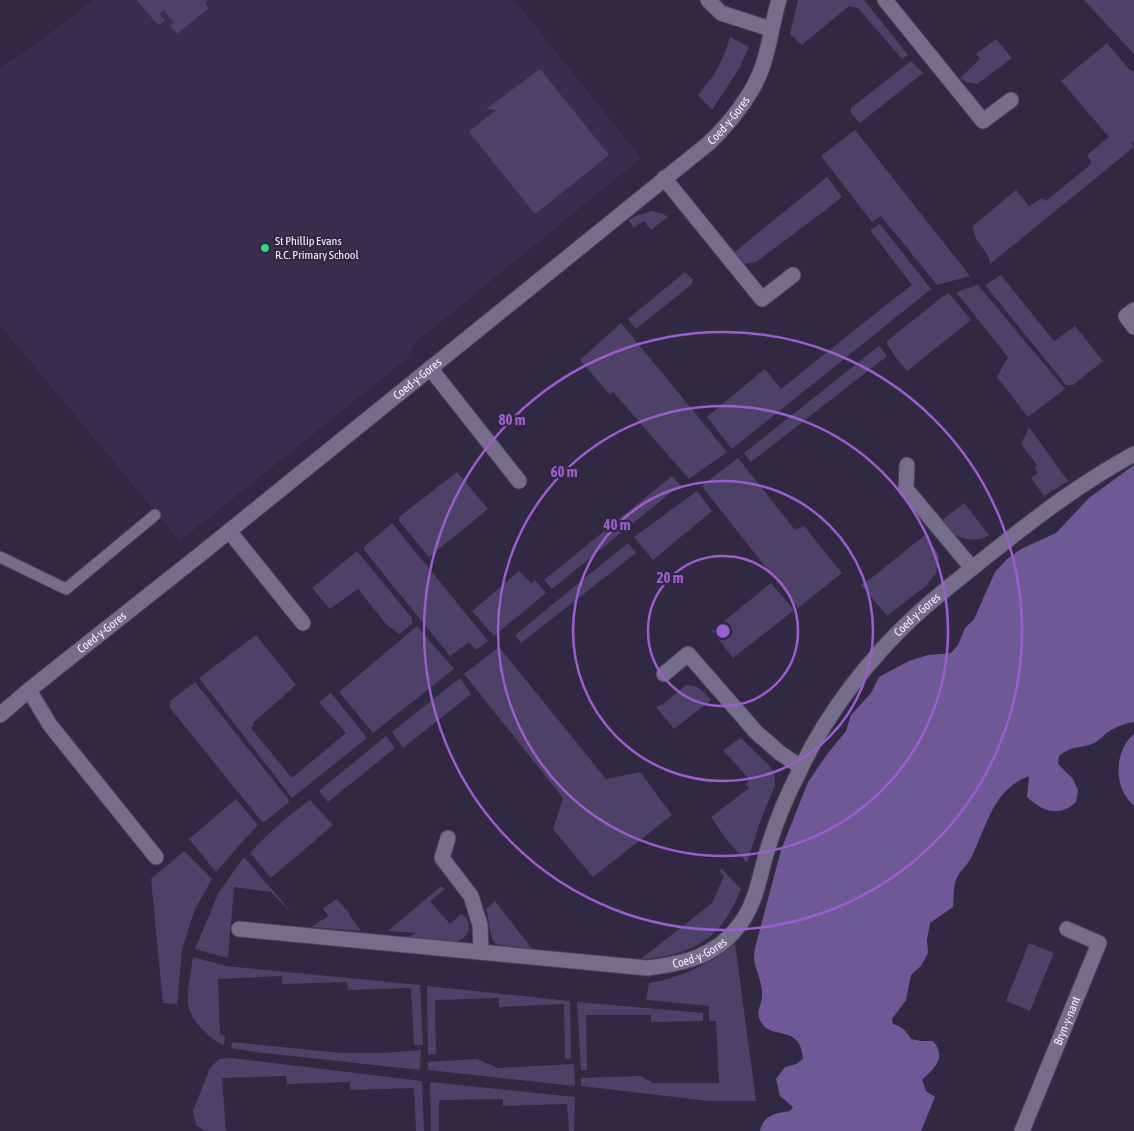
<svg xmlns="http://www.w3.org/2000/svg" width="1134" height="1131" viewBox="0 0 1134 1131" font-family="'Asap Condensed',sans-serif">
	<style>
		.built { fill: #3a2e4e }
		.green { fill: #4e4167 }
		.forest { fill: #6e5896 }
		.lines { fill: none; stroke-linecap: round; stroke-linejoin: round }
		.lane-casing { stroke: #494257; stroke-width: 13 }
		.street-casing { stroke: #494257; stroke-width: 17 }
		.lane { stroke: #766d8b; stroke-width: 11 }
		.street { stroke: #766d8b; stroke-width: 15 }
		.ring { fill: none; stroke: #9a5dcf; stroke-width: 2.5 }
		.poi-dot { fill: #37d880; stroke: #312842; stroke-width: 2 }
		.labels { text-anchor: middle; dominant-baseline: central; stroke-width: 4.5; stroke-linejoin: round; paint-order: stroke }
		.street-label { font-size: 12px; fill: #f5f1ff; stroke: #312842 }
		.poi-label { font-size: 12px; fill: #f5f1ff; stroke: #312842; text-anchor: start }
		.centre { fill: #9a5dcf; stroke: #312842; stroke-width: 2.5 }
		.ring-label { font-size: 15px; text-anchor: middle; font-weight: bold; fill: #9a5dcf; stroke: #312842; stroke-width: 4.5; stroke-linejoin: round; paint-order: stroke }
	</style>
	<rect width="100%" height="100%" fill="#312842"/>
	<path class="built" d="M 94,0 L 514,0 L 641,158 L 416,342 L 407,359 L 180,541 L 0,325 L 0,67 L 24,53 Z"/>
	<path class="green" d="M 137,0 L 208,0 L 205,3 L 209,8 L 177,34 L 170,26 L 174,22 L 163,10 L 159,14 L 165,20 L 160,24 L 156,23 Z
		M 798,0 L 864,0 L 908,55 L 902,59 L 858,8 L 849,6 L 802,45 L 790,34 Z
		M 1084,0 L 1134,0 L 1134,54 Z
		M 730,37 L 749,47 L 740,67 L 712,110 L 698,95 C 716,74 722,63 730,37 Z
		M 996,39 L 1012,58 L 977,84 L 966,82 L 960,78 L 980,59 L 976,54 Z
		M 1107,43 L 1128,68 L 1134,72 L 1134,141 L 1131,143 L 1134,147 L 990,264 C 989,249 974,245 973,226 L 1016,190 L 1029,206 L 1042,198 L 1046,201 L 1090,165 L 1091,162 L 1087,155 L 1109,137 L 1061,81 Z
		M 911,61 L 923,73 L 860,123 L 851,113 L 851,108 Z
		M 540,69 L 609,155 L 535,214 L 469,132 L 496,110 L 486,109 Z
		M 855,130 L 970,276 L 937,285 L 881,216 L 872,222 L 821,156 Z
		M 827,177 L 842,197 L 831,206 L 756,262 L 743,264 L 731,255 Z
		M 652,211 L 663,214 L 668,217 L 651,230 L 644,221 L 634,228 L 628,220 L 638,215 Z
		M 880,224 L 931,289 L 732,449 L 707,417 L 765,369 L 781,389 L 886,305 L 912,285 L 870,230 Z
		M 685,272 L 693,280 L 691,285 L 636,329 L 628,319 Z
		M 1001,275 L 1054,341 L 1075,326 L 1103,361 L 1073,385 L 1066,385 L 985,285 Z
		M 978,285 L 1065,389 L 1028,417 L 997,377 L 1008,357 L 956,292 Z
		M 949,293 L 971,320 L 907,371 L 896,358 L 886,342 L 942,297 Z
		M 621,323 L 727,452 L 689,479 L 613,392 L 609,394 L 580,360 Z
		M 879,346 L 887,356 L 751,462 L 744,453 Z
		M 1029,427 L 1068,481 L 1044,496 L 1031,478 L 1038,473 L 1035,469 L 1037,465 L 1021,444 Z
		M 738,458 L 795,530 L 804,526 L 842,573 L 798,608 L 704,489 L 703,485 Z
		M 457,472 L 488,509 L 429,557 L 399,521 L 399,517 Z
		M 672,476 L 680,485 L 552,589 L 544,580 Z
		M 697,491 L 712,511 L 653,560 L 634,537 Z
		M 964,503 L 989,535 C 972,545 951,538 942,520 Z
		M 392,523 L 488,641 L 476,650 L 469,642 L 450,656 L 364,550 L 364,547 Z
		M 925,535 L 939,555 L 936,573 L 927,585 L 887,616 L 861,585 L 874,576 Z
		M 628,543 L 636,553 L 521,643 L 515,635 Z
		M 357,551 L 412,618 L 412,624 L 399,634 L 386,624 L 358,589 L 330,609 L 312,588 Z
		M 519,571 L 531,583 L 535,580 L 546,593 L 494,636 L 472,611 Z
		M 771,583 L 794,610 L 733,658 L 712,631 Z
		M 417,626 L 454,669 L 373,733 L 339,692 Z
		M 256,635 L 296,685 L 253,723 L 254,725 L 251,728 L 292,778 L 346,733 L 319,702 L 331,693 L 367,738 L 292,798 L 199,678 Z
		M 499,647 L 606,779 L 640,772 L 672,815 L 593,877 L 553,829 L 563,798 L 464,674 Z
		M 460,678 L 471,694 L 403,748 L 392,732 Z
		M 195,682 L 289,800 L 288,803 L 263,823 L 170,708 L 170,701 Z
		M 686,685 C 699,685 703,691 711,700 L 674,729 L 656,707 L 663,704 Z
		M 386,736 L 395,748 L 328,802 L 319,791 Z
		M 741,738 L 768,764 L 774,773 L 775,785 L 760,822 L 747,863 L 726,839 L 711,817 L 749,788 L 746,784 L 749,779 L 723,750 Z
		M 236,799 L 258,825 L 244,840 L 216,872 L 189,839 Z
		M 310,800 L 333,825 L 271,878 L 250,853 C 268,833 288,816 310,800 Z
		M 184,851 L 212,879 L 195,909 L 182,949 L 177,1004 L 163,1003 L 151,879 Z
		M 244,857 L 293,914 L 271,892 L 234,887 L 228,958 L 195,949 L 219,892 Z
		M 721,868 L 741,889 C 737,898 733,907 729,914 C 709,947 677,957 641,959 L 712,903 L 724,876 L 720,872 Z
		M 441,886 L 445,889 L 430,901 L 450,924 L 461,914 C 466,916 469,921 469,927 C 469,933 464,940 457,941 C 446,943 421,938 409,937 L 416,933 L 388,931 Z
		M 337,899 L 350,914 L 349,915 L 360,929 L 360,931 L 311,927 L 328,916 L 323,908 Z
		M 495,901 L 532,949 L 495,944 C 488,932 490,920 486,909 Z
		M 735,943 L 756,1101 L 709,1101 L 581,1086 L 581,1078 L 641,1076 L 653,1083 L 719,1083 L 716,1021 L 709,1021 L 709,1006 L 646,1000 L 649,983 C 681,978 710,964 735,943 Z
		M 1029,943 L 1054,953 L 1030,1011 L 1006,1001 Z
		M 193,957 L 226,966 L 420,985 L 423,1045 L 414,1045 L 411,988 L 348,990 L 347,982 L 282,984 L 282,976 L 218,979 L 220,1034 L 225,1036 L 224,1045 C 210,1040 190,1020 188,1004 C 187,989 191,972 193,957 Z
		M 427,986 L 570,1001 L 571,1058 L 565,1059 L 564,1004 L 499,1007 L 499,998 L 435,1000 L 436,1054 L 428,1055 Z
		M 577,1002 L 703,1013 L 703,1021 L 651,1022 L 651,1015 L 586,1015 L 587,1070 L 581,1070 Z
		M 232,1042 L 341,1053 L 382,1053 L 421,1050 L 420,1070 L 255,1052 L 231,1048 Z
		M 232,1058 L 422,1081 L 424,1131 L 416,1131 L 414,1088 L 350,1090 L 350,1082 L 287,1084 L 286,1076 L 222,1078 L 226,1131 L 205,1131 L 196,1125 L 193,1111 L 210,1068 L 219,1059 Z
		M 477,1059 L 498,1068 L 574,1064 L 575,1086 L 428,1070 L 428,1062 Z
		M 430,1082 L 575,1097 L 574,1131 L 569,1131 L 567,1104 L 503,1106 L 503,1099 L 439,1100 L 439,1131 L 431,1131 Z"/>
	<path class="forest" d="M 1134,465 L 1134,722 C 1127,723 1118,726 1111,730 C 1104,734 1100,741 1092,744 C 1077,749 1073,745 1059,756 L 1058,764 L 1073,779 L 1078,790 L 1076,802 C 1059,818 1042,811 1027,797 L 1029,776 C 992,790 987,827 971,858 C 967,866 959,871 956,880 C 953,888 954,898 953,907 L 930,923 L 927,940 L 928,953 L 921,966 L 911,975 L 906,1000 L 892,1019 L 893,1024 C 903,1027 906,1031 911,1039 L 921,1041 L 933,1041 C 947,1058 935,1067 922,1080 L 926,1091 L 935,1097 L 921,1131 L 760,1131 C 763,1115 776,1113 790,1111 L 793,1107 L 780,1096 L 776,1079 L 785,1067 L 796,1064 L 803,1059 C 801,1023 771,1041 761,1022 C 755,1012 761,1007 762,997 C 763,983 756,972 754,959 C 754,954 755,948 756,944 L 781,850 L 808,782 L 828,753 L 846,731 L 851,715 L 871,693 L 879,677 L 909,661 L 928,655 L 951,653 L 958,645 L 965,628 L 974,619 L 995,572 L 1007,559 L 1021,549 L 1056,533 L 1089,498 Z
		M 1134,734 L 1134,806 C 1131,802 1126,798 1124,793 C 1114,776 1118,746 1134,734 Z"/>
	<g class="lines">
		<g class="lane-casing">
			<path id="lane" d="M 0,557 L 66,589 L 155,515"/>
		</g>
		<g class="street-casing">
			<g id="street">
				<path d="M 708,0 L 721,13 L 771,29"/>
				<path d="M 885,0 L 983,121 L 1011,100"/>
				<path d="M 664,178 L 762,299 L 793,275"/>
				<path d="M 1134,310 L 1126,316 L 1134,327"/>
				<path d="M 430,368 L 519,481"/>
				<path d="M 907,465 L 906,489 L 972,568"/>
				<path d="M 229,531 L 303,623"/>
				<path d="M 664,674 L 688,654 L 756,732 L 780,753 L 801,767"/>
				<path d="M 29,690 L 50,725 L 156,857"/>
				<path id="s1" d="M 0,715 L 29,690 L 202,553 L 709,143 C 729,124 753,94 762,68 C 770,46 772,22 779,0"/>
				<path d="M 448,838 L 442,858 L 471,896 L 480,925 L 481,951"/>
				<path id="s2" d="M 239,929 L 647,968 C 682,964 714,957 737,928 C 757,904 759,876 768,848 C 776,821 788,793 801,768 C 827,713 871,656 916,615 C 941,592 969,571 995,550 C 1039,515 1084,481 1134,454"/>
				<path id="s3" d="M 1022,1131 L 1099,943 L 1067,929"/>
			</g>
		</g>
		<use href="#lane" class="lane"/>
		<use href="#street" class="street"/>
	</g>
	<g class="ring">
		<circle cx="723" cy="631" r="75"/>
		<circle cx="723" cy="631" r="150"/>
		<circle cx="723" cy="631" r="225"/>
		<circle cx="723" cy="631" r="299"/>
	</g>
	<circle class="poi-dot" cx="265" cy="248" r="5"/>
	<g class="labels">
		<g class="street-label">
			<text stroke="none"><textPath href="#s1" startOffset="941">Coed-y-Gores</textPath></text>
			<text stroke="none"><textPath href="#s1" startOffset="536">Coed-y-Gores</textPath></text>
			<text stroke="none"><textPath href="#s2" startOffset="878">Coed-y-Gores</textPath></text>
			<text stroke="none"><textPath href="#s1" startOffset="131">Coed-y-Gores</textPath></text>
			<text stroke="none"><textPath href="#s2" startOffset="465">Coed-y-Gores</textPath></text>
			<text stroke="none"><textPath href="#s3" startOffset="119">Bryn-y-nant</textPath></text>
		</g>
		<g class="poi-label">
			<text x="275" y="241">St Phillip Evans<tspan x="275" dy="14">R.C. Primary School</tspan></text>
		</g>
	</g>
	<circle cx="723" cy="631" r="8" class="centre"/>
	<g class="ring-label">
		<text x="512" y="425">80 m</text>
		<text x="564" y="477">60 m</text>
		<text x="617" y="530">40 m</text>
		<text x="670" y="583">20 m</text>
	</g>
</svg>
